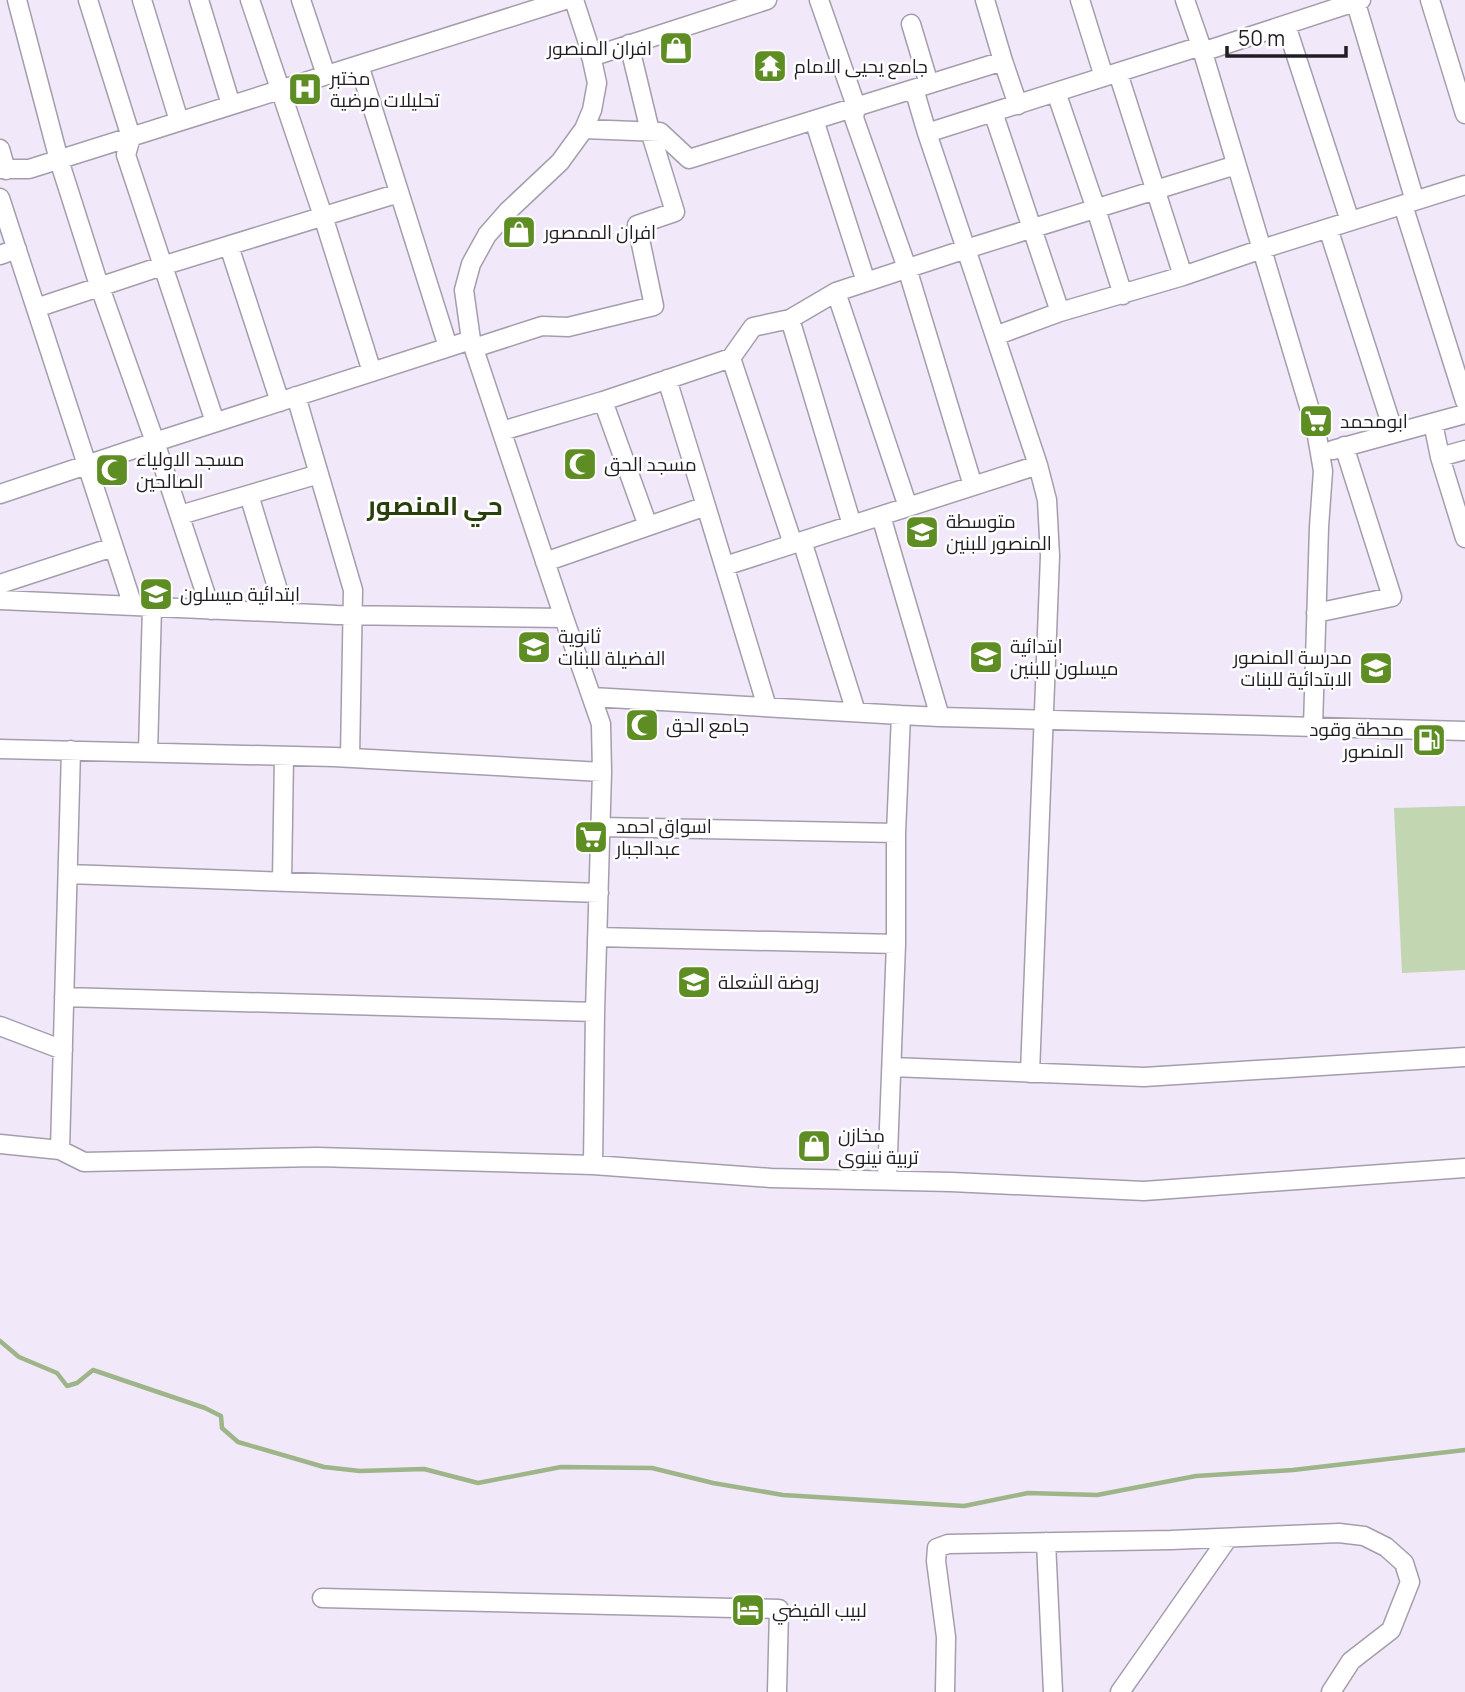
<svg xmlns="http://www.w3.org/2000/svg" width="1465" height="1692" viewBox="0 0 1465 1692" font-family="Manrope,Cairo,sans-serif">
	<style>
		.green { fill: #c2d6b2 }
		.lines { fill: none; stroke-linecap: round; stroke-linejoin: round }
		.stream { stroke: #9db588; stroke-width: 4.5 }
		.minor-casing { stroke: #a59dac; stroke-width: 21 }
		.minor { stroke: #fff; stroke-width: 18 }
		.labels { text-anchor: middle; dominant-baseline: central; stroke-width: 5; stroke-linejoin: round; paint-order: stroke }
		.poi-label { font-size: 19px; fill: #201d23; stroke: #fff; text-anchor: start }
		.district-label { font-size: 26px; font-weight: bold; fill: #29400e; stroke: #fff }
	</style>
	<rect width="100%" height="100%" fill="#f1e8f9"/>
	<path class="green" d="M 1465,806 L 1465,970 L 1402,973 L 1394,808 Z"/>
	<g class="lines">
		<path class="stream" d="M 0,1341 L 19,1357 L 57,1373 L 67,1386 L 77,1383 L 93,1370 L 205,1408 L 221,1416 L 222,1428 L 238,1442 L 324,1467 L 360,1471 L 424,1469 L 478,1483 L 561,1467 L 652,1468 L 713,1483 L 783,1495 L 964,1506 L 1028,1493 L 1097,1495 L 1196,1476 L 1293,1470 L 1465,1450"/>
		<g class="minor-casing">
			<path id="minor" d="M 17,0 L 59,160 L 96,276 L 155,442 L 211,610
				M 88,0 L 131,137 L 126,155 L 215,422
				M 142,0 L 179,121
				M 199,0 L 231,105
				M 250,0 L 323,216 L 372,372
				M 301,0 L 326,75
				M 574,0 L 589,46 L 597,83 L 592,110 L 584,129 L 560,162 L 508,211 L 487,235 L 471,264 L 464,290 L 471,340 L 564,618 L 601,724 L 602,772 L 595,1012 L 593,1165
				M 819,0 L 856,106 L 854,118 L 907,268 L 973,486
				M 1080,0 L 1104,77
				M 1185,0 L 1201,46 L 1316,430 L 1323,471 L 1319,527 L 1313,727
				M 1355,0 L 1415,201
				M 1430,0 L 1465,114
				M 911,24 L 929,84
				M 1286,25 L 1350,221
				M 1201,46 L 927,133 L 966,249 L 1236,165
				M 1202,52 L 1361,0
				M 591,57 L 767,0
				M 1003,61 L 1018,105
				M 359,65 L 448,347
				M 1118,73 L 1183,276
				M 914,89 L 927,133
				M 1056,92 L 1096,209 L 1123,295
				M 993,112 L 1060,312
				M 814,120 L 1003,61 L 985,0
				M 584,129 L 660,132 L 689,159 L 814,120 L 866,282
				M 0,149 L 6,170
				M 0,169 L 29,169 L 565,0
				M 0,198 L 133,606
				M 1403,205 L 1465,401
				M 1328,228 L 1394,433
				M 229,246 L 280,402
				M 0,255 L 17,249
				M 36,308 L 162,266 L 399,193
				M 790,319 L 852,525
				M 995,336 L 1060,312 L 1183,276 L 1262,249 L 1465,185
				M 474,348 L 542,326 L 568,327 L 654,306 L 637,225 L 675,212 L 650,131 L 629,44
				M 731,358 L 793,544
				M 667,379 L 706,506
				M 296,396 L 353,590 L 350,758
				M 603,401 L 648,526
				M 1433,423 L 1440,457 L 1465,538
				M 502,431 L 603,401 L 731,358 L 753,327 L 790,319 L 836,292
				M 1333,450 L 1465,414
				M 1440,457 L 1465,450
				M 0,494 L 155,442 L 471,340
				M 249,495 L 285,613
				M 908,507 L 836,292 L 966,249 L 1038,465
				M 180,515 L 319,474
				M 881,516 L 940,717
				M 802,541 L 856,712
				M 545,562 L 706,506 L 767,707
				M 725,566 L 1038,465 L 1047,500 L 1050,556 L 1030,1073
				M 0,584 L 113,547
				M 0,600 L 337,615 L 564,618
				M 1316,613 L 1392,597 L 1344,446
				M 592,697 L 901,715 L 896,833 L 896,944 L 597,937
				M 901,715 L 940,717 L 1465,731
				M 0,749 L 334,757 L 602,772
				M 148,752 L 152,607
				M 601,827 L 896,833
				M 68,874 L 599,893
				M 282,882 L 284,756
				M 64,997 L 595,1012
				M 0,1026 L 63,1050
				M 892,1067 L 1144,1077 L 1465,1057
				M 0,1144 L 60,1150 L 84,1162 L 317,1157 L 593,1165 L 771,1178 L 951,1182 L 1144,1191 L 1465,1168
				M 60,1150 L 71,750
				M 887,1180 L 896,944
				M 1046,1542 L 1053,1692
				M 322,1598 L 779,1609 L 777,1692
				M 945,1692 L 946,1637 L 936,1561 L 937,1548 L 948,1544 L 1171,1540 L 1339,1533 L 1364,1536 L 1386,1547 L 1404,1563 L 1410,1582 L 1391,1630 L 1351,1661 L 1331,1692
				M 1120,1692 L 1228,1538"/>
		</g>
		<use href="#minor" class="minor"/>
	</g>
	<defs>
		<g id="shop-square" transform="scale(1.75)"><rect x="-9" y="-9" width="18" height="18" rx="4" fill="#5e8e23" stroke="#fff"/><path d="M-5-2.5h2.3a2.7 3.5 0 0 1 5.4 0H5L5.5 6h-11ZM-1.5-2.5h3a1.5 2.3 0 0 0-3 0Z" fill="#fff"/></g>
		<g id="temple-square" transform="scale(1.75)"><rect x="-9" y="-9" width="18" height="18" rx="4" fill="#5e8e23" stroke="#fff"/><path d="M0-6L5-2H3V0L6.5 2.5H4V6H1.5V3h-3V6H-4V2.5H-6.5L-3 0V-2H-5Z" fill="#fff"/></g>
		<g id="hospital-square" transform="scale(1.75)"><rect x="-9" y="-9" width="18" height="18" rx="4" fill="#5e8e23" stroke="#fff"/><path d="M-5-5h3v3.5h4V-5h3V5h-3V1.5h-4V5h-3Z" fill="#fff"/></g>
		<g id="supermarket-square" transform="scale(1.75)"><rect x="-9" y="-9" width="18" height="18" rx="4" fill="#5e8e23" stroke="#fff"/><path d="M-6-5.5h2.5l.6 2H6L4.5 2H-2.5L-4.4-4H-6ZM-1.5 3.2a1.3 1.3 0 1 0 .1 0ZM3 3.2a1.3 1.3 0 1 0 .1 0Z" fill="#fff"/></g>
		<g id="mosque-square" transform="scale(1.75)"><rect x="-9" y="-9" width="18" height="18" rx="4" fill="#5e8e23" stroke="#fff"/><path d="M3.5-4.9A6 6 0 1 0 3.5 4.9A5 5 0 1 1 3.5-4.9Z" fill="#fff"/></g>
		<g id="school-square" transform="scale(1.75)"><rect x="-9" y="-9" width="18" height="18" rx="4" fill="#5e8e23" stroke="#fff"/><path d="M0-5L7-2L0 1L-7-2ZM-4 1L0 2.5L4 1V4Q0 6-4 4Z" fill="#fff"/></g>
		<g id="fuel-square" transform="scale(1.75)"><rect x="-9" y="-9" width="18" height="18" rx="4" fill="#5e8e23" stroke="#fff"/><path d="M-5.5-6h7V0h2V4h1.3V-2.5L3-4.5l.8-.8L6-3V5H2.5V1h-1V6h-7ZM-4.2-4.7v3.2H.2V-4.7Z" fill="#fff"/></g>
		<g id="hotel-square" transform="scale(1.75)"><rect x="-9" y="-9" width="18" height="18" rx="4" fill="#5e8e23" stroke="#fff"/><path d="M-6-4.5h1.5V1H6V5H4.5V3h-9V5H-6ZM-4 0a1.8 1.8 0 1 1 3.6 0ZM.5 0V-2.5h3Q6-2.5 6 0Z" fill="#fff"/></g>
	</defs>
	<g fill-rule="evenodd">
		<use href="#shop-square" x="676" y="48"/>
		<use href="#temple-square" x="770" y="66"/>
		<use href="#hospital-square" x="305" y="89"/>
		<use href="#shop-square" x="519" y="232"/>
		<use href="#supermarket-square" x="1316" y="421"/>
		<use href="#mosque-square" x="580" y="464"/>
		<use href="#mosque-square" x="112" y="470"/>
		<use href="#school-square" x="922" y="532"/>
		<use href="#school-square" x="156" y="594"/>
		<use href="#school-square" x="534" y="647"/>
		<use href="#school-square" x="986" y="657"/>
		<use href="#school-square" x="1376" y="668"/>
		<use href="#mosque-square" x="642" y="725"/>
		<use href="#fuel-square" x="1429" y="740"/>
		<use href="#supermarket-square" x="591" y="837"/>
		<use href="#school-square" x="694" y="982"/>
		<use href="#shop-square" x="814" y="1146"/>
		<use href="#hotel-square" x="748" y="1610"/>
	</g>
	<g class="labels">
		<g class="poi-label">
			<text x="652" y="48" text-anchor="end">افران المنصور</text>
			<text x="794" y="66">جامع يحيى الامام</text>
			<text x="330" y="78">مختبر<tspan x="330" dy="22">تحليلات مرضية</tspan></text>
			<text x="544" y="232">افران الممصور</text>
			<text x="1340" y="421">ابومحمد</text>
			<text x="136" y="459">مسجد الاولياء<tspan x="136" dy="22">الصالحين</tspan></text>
			<text x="604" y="464">مسجد الحق</text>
			<text x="946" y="521">متوسطة<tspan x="946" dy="22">المنصور للبنين</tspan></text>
			<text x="180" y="594">ابتدائية ميسلون</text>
			<text x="558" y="636">ثانوية<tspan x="558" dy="22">الفضيلة للبنات</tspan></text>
			<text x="1010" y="646">ابتدائية<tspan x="1010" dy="22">ميسلون للبنين</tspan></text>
			<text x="1352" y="657" text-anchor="end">مدرسة المنصور<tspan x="1352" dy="22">الابتدائية للبنات</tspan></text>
			<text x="666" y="725">جامع الحق</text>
			<text x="1404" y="729" text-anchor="end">محطة وقود<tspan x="1404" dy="22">المنصور</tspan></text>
			<text x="616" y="826">اسواق احمد<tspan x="616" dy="22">عبدالجبار</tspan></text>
			<text x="718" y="982">روضة الشعلة</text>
			<text x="838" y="1135">مخازن<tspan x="838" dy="22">تربية نينوى</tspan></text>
			<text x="772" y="1610">لبيب الفيضي</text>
		</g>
		<g class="district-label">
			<text x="435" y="505">حي المنصور</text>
		</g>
	</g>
	<path d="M1227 46v10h119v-10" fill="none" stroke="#201d23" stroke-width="3.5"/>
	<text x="1238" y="46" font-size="21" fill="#201d23" stroke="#ffffff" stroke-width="5" paint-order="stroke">50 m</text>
</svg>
